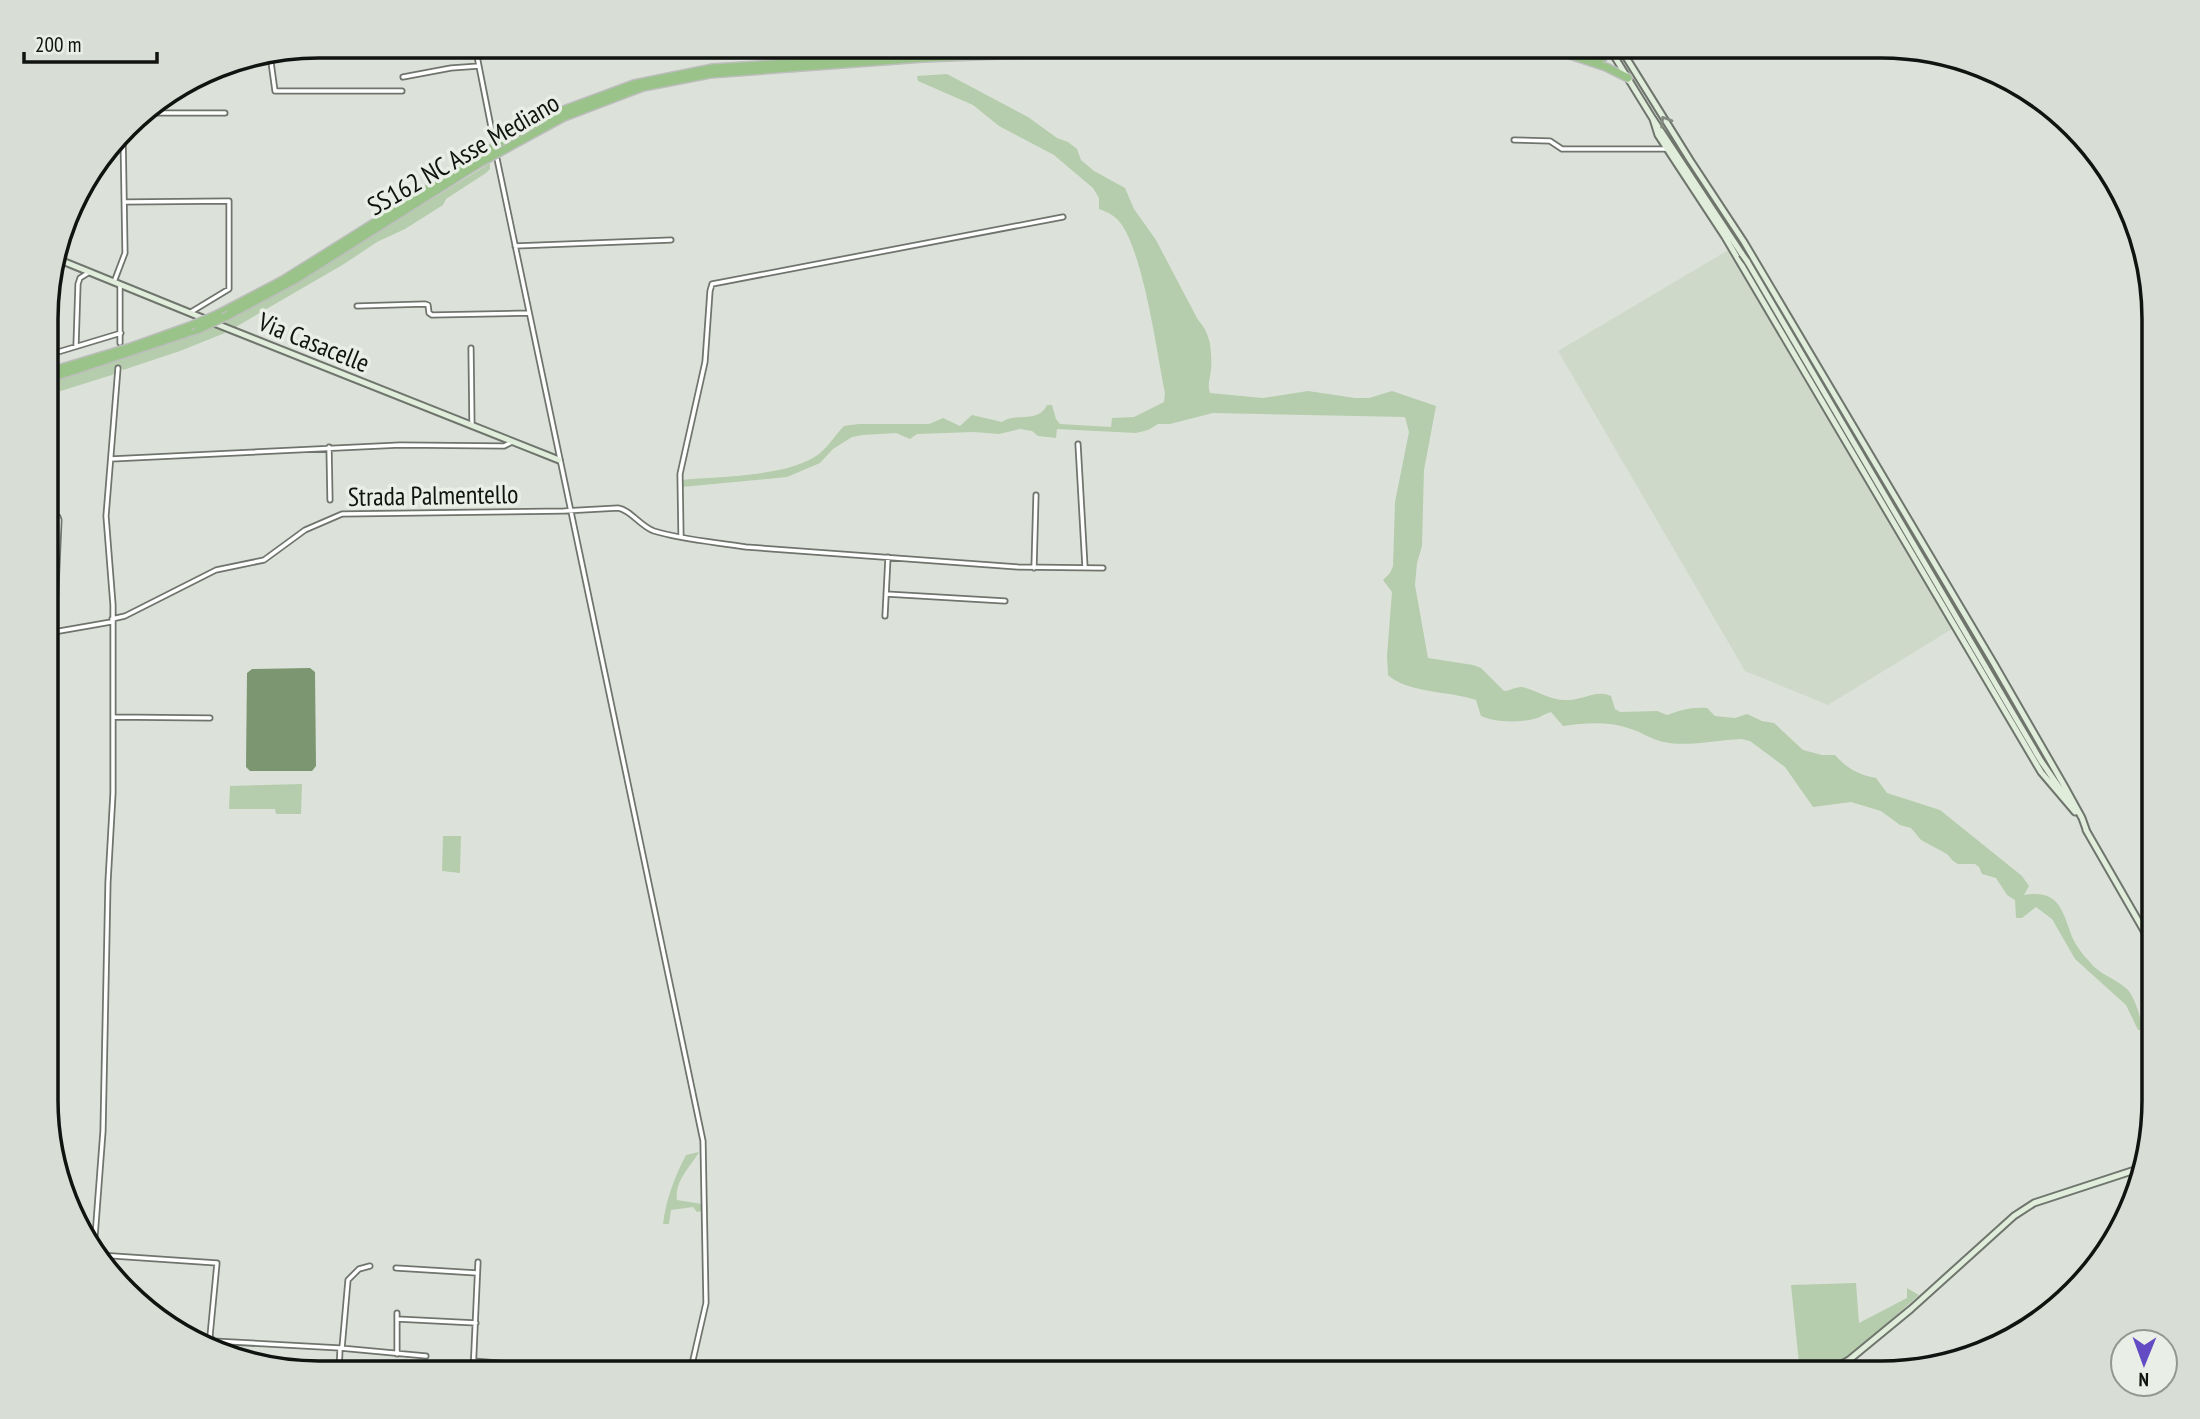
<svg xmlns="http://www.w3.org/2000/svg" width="2200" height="1419" viewBox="0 0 2200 1419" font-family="'PT Sans Narrow',sans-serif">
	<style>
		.built { fill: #ced9ca }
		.green { fill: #b5cdac }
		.water { fill: #7b9671 }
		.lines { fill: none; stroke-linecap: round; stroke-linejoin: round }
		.street-casing { stroke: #6f756d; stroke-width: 7 }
		.secondary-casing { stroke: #6f756d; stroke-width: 9 }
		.highway-casing { stroke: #bcbdbc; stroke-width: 10 }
		.street { stroke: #fff; stroke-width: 3.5 }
		.secondary { stroke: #e0eddb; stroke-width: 5 }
		.highway { stroke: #99c388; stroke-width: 7 }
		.secondary-bridge-casing { stroke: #6f756d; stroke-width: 9; stroke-linecap: butt }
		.highway-bridge-casing { stroke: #bcbdbc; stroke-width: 10; stroke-linecap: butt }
		.secondary-bridge { stroke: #e0eddb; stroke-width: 5 }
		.highway-bridge { stroke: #99c388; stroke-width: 7 }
		.oneway { stroke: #838b80 }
		.labels { text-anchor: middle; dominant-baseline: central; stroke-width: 7; stroke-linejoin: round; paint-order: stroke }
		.street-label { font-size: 26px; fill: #111310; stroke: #e9efe6 }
		.rim { fill: none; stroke: #111310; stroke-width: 3.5 }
	</style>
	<rect width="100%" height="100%" fill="#dce2d9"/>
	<path class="built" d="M 1730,249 L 1952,629 L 1828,705 L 1745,671 L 1558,351 Z"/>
	<path class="green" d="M 947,74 L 1028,117 L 1057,138 L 1068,142 L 1077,149 L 1081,160 L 1094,171 L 1125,188 L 1134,209 L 1156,240 L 1198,320 C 1211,333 1212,351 1211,370 C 1210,379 1207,384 1210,393 L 1263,398 L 1308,391 L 1355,398 L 1369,398 L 1392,391 L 1436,406 L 1424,470 L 1422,546 L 1417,563 L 1415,585 L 1428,658 L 1473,665 L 1481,668 L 1504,691 C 1510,691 1515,687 1521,687 C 1533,688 1549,701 1568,700 C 1583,700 1597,689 1611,696 L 1615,709 L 1620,712 L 1657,711 L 1667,715 C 1682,710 1689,707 1707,708 L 1715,716 L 1735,718 L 1747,714 L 1762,721 L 1774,723 L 1803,750 L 1822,755 L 1835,755 C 1846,768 1859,775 1876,778 L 1887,793 L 1940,810 L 2022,876 L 2029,886 L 2024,895 C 2061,889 2062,912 2073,939 C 2077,947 2083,955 2089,961 C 2099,975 2116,978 2128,990 C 2137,1001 2139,1018 2145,1030 L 2138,1030 L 2126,1005 L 2075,959 L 2052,919 L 2036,907 L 2022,918 L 2016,918 L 2015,900 L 2007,895 L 1996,878 L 1982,874 L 1979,867 L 1975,864 L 1958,864 L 1953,861 L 1947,854 L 1921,840 L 1911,828 L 1900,825 L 1881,811 L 1851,802 L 1813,807 L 1785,767 L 1750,741 L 1741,739 C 1718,740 1692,746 1669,743 C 1650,740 1643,732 1628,728 C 1607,721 1584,723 1563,726 L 1551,712 C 1547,713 1543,715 1540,717 C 1525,723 1495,723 1481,716 L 1476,700 C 1450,691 1407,693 1388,675 L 1387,656 L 1392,592 L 1383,580 L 1390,573 L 1393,566 L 1395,502 L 1409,432 L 1405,417 L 1213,413 L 1170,424 L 1158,424 L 1148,430 L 1136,433 L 1057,429 L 1056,438 L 1038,436 L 1032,431 L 1020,429 L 999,434 L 974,432 L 917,434 L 910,439 L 896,433 L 863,435 L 852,437 L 833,449 L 820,463 L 787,477 L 682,487 L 681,480 C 719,476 789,477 819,454 C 829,446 835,435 844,426 L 859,424 L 929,424 L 943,418 L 960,426 L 972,415 L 1002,422 C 1016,412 1038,424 1047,405 L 1052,405 L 1056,419 L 1060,424 L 1111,427 L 1112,418 L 1134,417 L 1164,402 L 1165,393 C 1157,354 1143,247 1118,220 C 1112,214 1107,212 1099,209 L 1099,198 L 1093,188 L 1054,155 L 999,126 L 973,105 L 918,81 L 917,76 Z
		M 490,163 L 490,169 L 486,173 L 446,199 L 443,205 L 405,229 L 377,242 L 344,264 L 234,328 L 224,323 L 288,288 Z
		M 215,326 L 223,329 L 225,333 L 180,351 L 123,370 L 121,366 L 116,367 L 115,374 L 48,395 L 48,382 L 152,349 Z
		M 302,784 L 301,814 L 276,814 L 275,809 L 229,809 L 230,786 Z
		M 443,836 L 461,836 L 460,873 L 442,871 Z
		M 699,1152 C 692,1165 674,1181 677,1200 L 702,1204 L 702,1211 L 697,1212 L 693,1207 L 671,1210 L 669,1224 L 663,1224 C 666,1199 675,1176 686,1155 Z
		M 1856,1283 L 1859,1323 L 1907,1298 L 1907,1288 L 1919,1295 C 1891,1319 1855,1357 1822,1371 C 1815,1374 1807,1373 1800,1373 L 1791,1285 Z"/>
	<path class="water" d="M 310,668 L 315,672 L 316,766 L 312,771 L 250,771 L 246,767 L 247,673 L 252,669 Z"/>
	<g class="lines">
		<g class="street-casing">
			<path id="street" d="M 475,46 L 495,147
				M 277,54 L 377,54
				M 270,55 L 275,91 L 402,91
				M 403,77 L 451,68 L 479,66
				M 139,113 L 225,113
				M 1514,140 L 1550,141 L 1562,149 L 1667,149
				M 496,154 L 703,1141 L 706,1303 L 690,1373
				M 125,202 L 229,201 L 229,289 L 191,312
				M 515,246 L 671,240
				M 114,282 L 125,253 L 123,133
				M 120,285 L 120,343
				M 357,306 L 425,304 L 428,305 L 429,313 L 432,315 L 529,313
				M 76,346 L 78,284 L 80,278 L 88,273
				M 471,348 L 472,426
				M 48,355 L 121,333
				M 1078,444 L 1085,567
				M 329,447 L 330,500
				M 111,459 L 400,445 L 504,446 L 512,442
				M 48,515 L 58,517 L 59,520 L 54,632
				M 681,536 L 680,474 L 705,362 L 710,291 L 712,284 L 1063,217
				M 1034,568 L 1036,495
				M 886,594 L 1005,601
				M 885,616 L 888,557
				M 112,619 L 125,616 L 216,570 L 264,560 L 305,530 L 342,514 L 564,511 L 618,508 C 631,510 640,526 654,531 C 683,540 716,542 746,547 L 1018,567 L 1103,568
				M 48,633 L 111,622
				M 113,717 L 210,718
				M 94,1250 L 103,1131 L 108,882 L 113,793 L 113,605 L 106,516 L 118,368
				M 99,1255 L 217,1263 L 210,1336 L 213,1341 L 211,1349
				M 396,1268 L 477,1273
				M 397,1319 L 476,1323
				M 213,1341 L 340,1348 L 426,1356
				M 342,1348 L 348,1280 L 359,1269 L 370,1266
				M 397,1354 L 397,1313
				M 474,1361 L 614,1373
				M 339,1373 L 340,1348
				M 473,1373 L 478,1262"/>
		</g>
		<g class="secondary-casing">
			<path id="secondary" d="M 1608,46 L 1653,119 L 1742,254
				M 1619,46 L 1690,160 L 1744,242 L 1993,662 L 2065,787 L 2082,818 L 2087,832
				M 1653,119 L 1658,135 L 1725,237 L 2041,772 L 2075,812
				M 55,258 L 205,319
				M 1747,261 L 2041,761 L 2070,803
				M 214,323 L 559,460
				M 2086,830 L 2154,948
				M 1826,1373 L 1849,1360 L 1911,1309 L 2014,1216 L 2034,1203 L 2144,1167"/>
		</g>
		<g class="highway-casing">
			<path id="highway" d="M 1543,46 L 1606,67 L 1628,78
				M 1593,61 L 1603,58 L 1606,46
				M 561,111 L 634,84 L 713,68 L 1055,46
				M 564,117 L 643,87 L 710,74 L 923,58 L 1079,52 L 1136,46
				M 218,314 L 283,280 L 476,159
				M 229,315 L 296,279 L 478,164
				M 48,372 L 131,347 L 190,326
				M 48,379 L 199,329"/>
		</g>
		<use href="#street" class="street"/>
		<use href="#secondary" class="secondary"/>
		<use href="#highway" class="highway"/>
		<g class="secondary-bridge-casing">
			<path id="secondary-bridge" d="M 1742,254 L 1747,261"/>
		</g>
		<g class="highway-bridge-casing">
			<path id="highway-bridge" d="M 476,159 L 501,142 L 561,111
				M 478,164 L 564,117
				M 190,326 L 218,314
				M 199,329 L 229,315"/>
		</g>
		<use href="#secondary-bridge" class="secondary-bridge"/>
		<use href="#highway-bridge" class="highway-bridge"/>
	</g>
	<defs><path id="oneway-chevron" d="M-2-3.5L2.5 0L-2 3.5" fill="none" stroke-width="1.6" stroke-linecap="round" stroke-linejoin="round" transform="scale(1.75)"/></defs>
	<use class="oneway" href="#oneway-chevron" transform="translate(1665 121) rotate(-122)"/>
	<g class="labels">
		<g class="street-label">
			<text transform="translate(463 154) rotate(-30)">SS162 NC Asse Mediano</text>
			<text transform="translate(314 342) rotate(22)">Via Casacelle</text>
			<text transform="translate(433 495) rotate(-1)">Strada Palmentello</text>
		</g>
	</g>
	<path d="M0 0H2200V1419H0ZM319 58H1881A261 261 0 0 1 2142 319V1100A261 261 0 0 1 1881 1361H319A261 261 0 0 1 58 1100V319A261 261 0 0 1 319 58Z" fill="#d8ddd5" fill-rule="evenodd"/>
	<path class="rim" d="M319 58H1881A261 261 0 0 1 2142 319V1100A261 261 0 0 1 1881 1361H319A261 261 0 0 1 58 1100V319A261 261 0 0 1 319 58Z"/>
	<g transform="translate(2144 1363) rotate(181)"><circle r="33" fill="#e9efe6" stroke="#939790" stroke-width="2"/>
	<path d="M0-5L12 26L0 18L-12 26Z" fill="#624bc3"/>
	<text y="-10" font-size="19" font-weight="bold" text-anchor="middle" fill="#111310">N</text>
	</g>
	<path d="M24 52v10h133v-10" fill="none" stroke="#111310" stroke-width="3.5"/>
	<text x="35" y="52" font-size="21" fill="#111310" stroke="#e9efe6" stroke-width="5" paint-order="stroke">200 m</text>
</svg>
